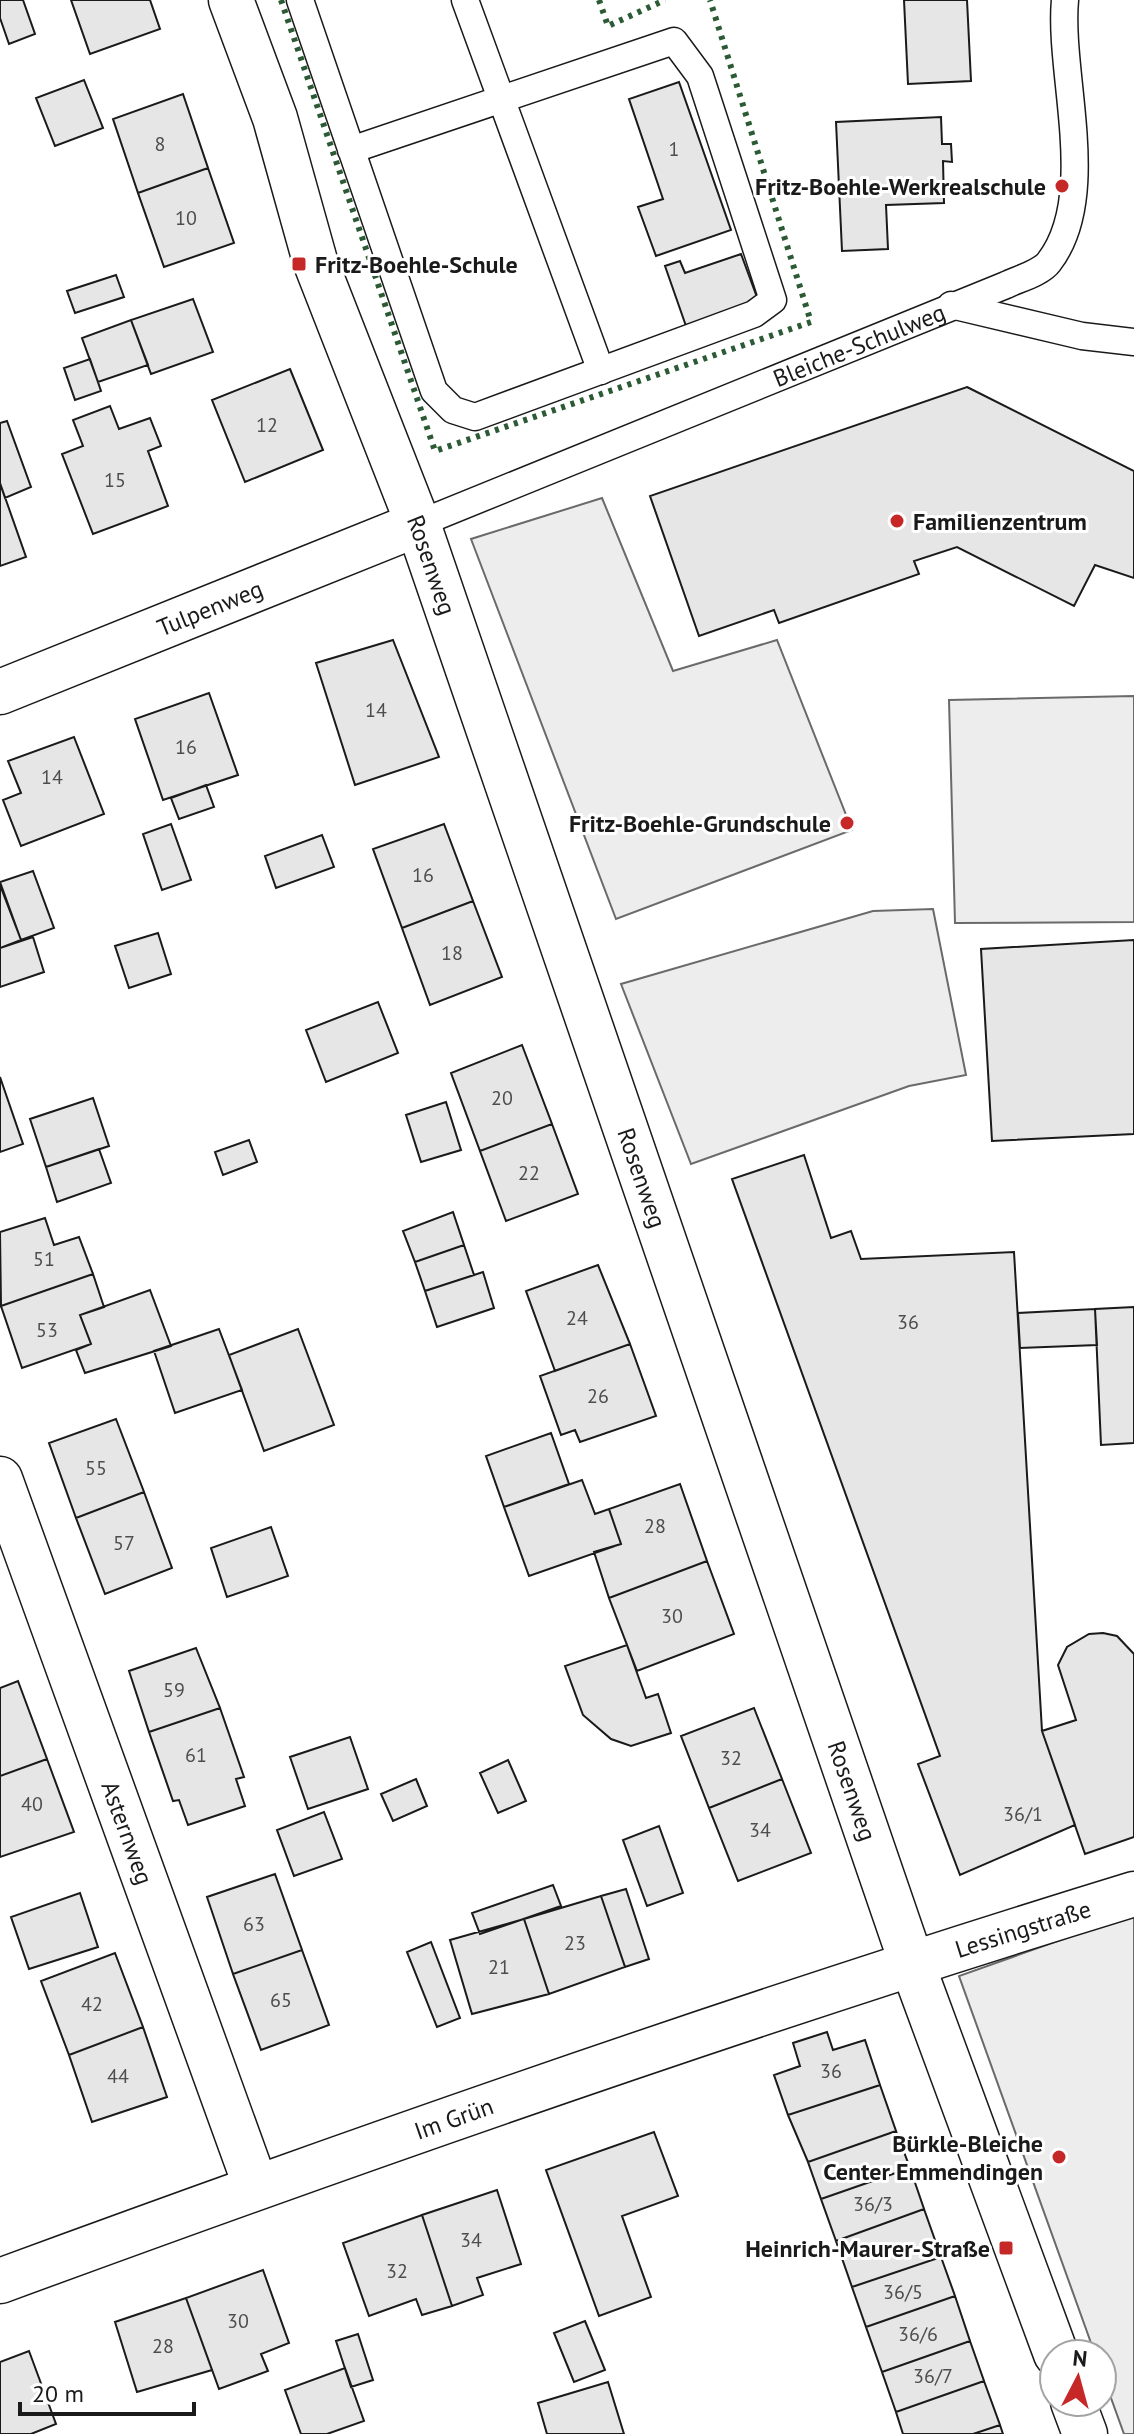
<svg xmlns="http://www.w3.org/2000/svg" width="1134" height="2434" viewBox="0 0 1134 2434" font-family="'PT Sans',sans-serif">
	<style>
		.built { fill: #ededed; stroke: #6a6a6a; stroke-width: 2 }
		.building { fill: #e6e6e6; stroke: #1a1a1a; stroke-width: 2 }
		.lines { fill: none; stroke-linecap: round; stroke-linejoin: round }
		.lane-casing { stroke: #1a1a1a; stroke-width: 29 }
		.street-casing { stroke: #1a1a1a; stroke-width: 47 }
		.lane { stroke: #fff; stroke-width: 26 }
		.street { stroke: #fff; stroke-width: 44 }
		.hedge { stroke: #2b5a34; stroke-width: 6; stroke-dasharray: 4 6; stroke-linecap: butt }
		.poi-dot { fill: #c62828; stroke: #fff; stroke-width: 3 }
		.labels { text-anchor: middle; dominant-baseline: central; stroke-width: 6; stroke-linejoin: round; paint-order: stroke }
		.number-label { font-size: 20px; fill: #4d4d4d }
		.poi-label { font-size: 24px; font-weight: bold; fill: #1a1a1a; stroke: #fff; text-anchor: end }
		.street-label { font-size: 24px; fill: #1a1a1a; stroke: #fff }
	</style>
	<rect width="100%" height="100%" fill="#fff"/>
	<path class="built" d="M 602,498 L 673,671 L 777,640 L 852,830 L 616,919 L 471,539 Z
		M 1134,696 L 1134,922 L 955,923 L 949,700 Z
		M 933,909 L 966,1075 L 909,1086 L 691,1164 L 621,984 L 873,911 Z
		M 1134,1914 L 1134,2434 L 1124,2434 L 1102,2373 L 1102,2354 L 1095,2354 L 959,1976 Z"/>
	<path class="building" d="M 0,0 L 23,0 L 35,34 L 9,44 L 0,18 Z
		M 71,0 L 150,0 L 160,29 L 90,54 Z
		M 904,0 L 967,0 L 971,81 L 908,84 Z
		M 84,80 L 103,128 L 55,146 L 36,98 Z
		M 679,82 L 731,230 L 656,256 L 638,207 L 663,199 L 629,99 Z
		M 183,94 L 208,168 L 138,193 L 113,119 Z
		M 941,117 L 942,144 L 951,144 L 952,162 L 943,161 L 944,203 L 886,205 L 888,249 L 842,251 L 836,122 Z
		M 208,168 L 234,243 L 164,267 L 138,193 Z
		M 741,254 L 758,300 L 686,326 L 665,266 L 680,261 L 685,273 Z
		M 116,275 L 124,297 L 75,313 L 67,291 Z
		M 193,299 L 213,352 L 151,374 L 131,320 Z
		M 131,320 L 148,365 L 98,382 L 82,338 Z
		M 90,359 L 101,391 L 75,400 L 64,368 Z
		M 290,369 L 323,450 L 245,482 L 212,400 Z
		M 967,387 L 1134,471 L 1134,578 L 1095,565 L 1074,606 L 957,547 L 914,561 L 919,574 L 779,623 L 774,610 L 699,636 L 650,496 Z
		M 110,406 L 119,429 L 150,418 L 161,446 L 148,451 L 168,506 L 93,534 L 62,454 L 83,446 L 73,420 Z
		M 7,421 L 31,487 L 5,498 L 0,483 L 0,423 Z
		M 0,483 L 26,557 L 0,566 Z
		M 393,640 L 439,757 L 355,785 L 316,663 Z
		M 209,693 L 238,775 L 163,800 L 135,719 Z
		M 74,737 L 104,814 L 21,846 L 3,800 L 21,793 L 8,761 Z
		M 206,785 L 214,807 L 179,819 L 171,798 Z
		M 171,824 L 191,880 L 162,890 L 143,834 Z
		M 444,824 L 473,901 L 402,928 L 373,849 Z
		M 322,835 L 334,867 L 276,888 L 265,856 Z
		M 33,871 L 54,928 L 21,940 L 0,882 Z
		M 0,885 L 21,940 L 0,948 Z
		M 473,901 L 502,977 L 430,1005 L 402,928 Z
		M 158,933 L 171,974 L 129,988 L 115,946 Z
		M 33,937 L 44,972 L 0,987 L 0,948 Z
		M 1134,940 L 1134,1134 L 992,1141 L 981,949 Z
		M 378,1002 L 398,1053 L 326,1082 L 306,1030 Z
		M 522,1045 L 552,1124 L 480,1151 L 451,1073 Z
		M 0,1077 L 23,1144 L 0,1152 Z
		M 93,1098 L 109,1146 L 46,1167 L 30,1119 Z
		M 446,1102 L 461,1150 L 421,1162 L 406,1115 Z
		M 552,1124 L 578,1194 L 506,1221 L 480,1151 Z
		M 249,1140 L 257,1162 L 223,1175 L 215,1152 Z
		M 99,1149 L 111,1183 L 57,1202 L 46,1167 Z
		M 804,1155 L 831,1238 L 851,1231 L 861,1259 L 1014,1252 L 1042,1731 L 1075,1825 L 960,1875 L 918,1764 L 940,1756 L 732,1179 Z
		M 453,1212 L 464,1245 L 415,1262 L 403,1231 Z
		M 45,1218 L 54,1245 L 79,1237 L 93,1274 L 1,1306 L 0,1232 Z
		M 464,1245 L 474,1275 L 425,1291 L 415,1262 Z
		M 598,1265 L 630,1344 L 555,1371 L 526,1291 Z
		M 483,1272 L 494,1308 L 437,1327 L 425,1291 Z
		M 93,1274 L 104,1307 L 80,1315 L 91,1344 L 22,1368 L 1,1306 Z
		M 150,1290 L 171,1346 L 85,1373 L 76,1350 L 91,1344 L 80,1315 Z
		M 1134,1307 L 1134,1443 L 1101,1445 L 1095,1309 Z
		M 1095,1309 L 1097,1345 L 1020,1348 L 1018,1313 Z
		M 219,1329 L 242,1390 L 175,1413 L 154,1351 Z
		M 298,1329 L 334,1425 L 264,1451 L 229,1355 Z
		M 630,1344 L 656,1416 L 580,1442 L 575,1430 L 561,1435 L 540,1376 Z
		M 116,1419 L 144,1492 L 76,1518 L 49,1443 Z
		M 551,1433 L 569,1484 L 504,1507 L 486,1456 Z
		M 582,1480 L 595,1514 L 609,1509 L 621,1544 L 529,1576 L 504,1507 Z
		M 680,1484 L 707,1561 L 609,1598 L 594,1552 L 621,1544 L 609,1509 Z
		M 144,1492 L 172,1568 L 105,1594 L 76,1518 Z
		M 271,1527 L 288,1576 L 227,1597 L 211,1548 Z
		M 707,1561 L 734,1634 L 637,1671 L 609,1598 Z
		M 1103,1633 L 1117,1636 L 1134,1654 L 1134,1837 L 1085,1854 L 1042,1731 L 1076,1720 L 1058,1665 L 1067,1647 L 1089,1634 Z
		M 627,1645 L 646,1698 L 658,1694 L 671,1733 L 631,1746 L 611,1739 L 583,1715 L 565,1666 Z
		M 196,1648 L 220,1708 L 149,1732 L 129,1671 Z
		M 18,1681 L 47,1759 L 0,1776 L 0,1688 Z
		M 220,1708 L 244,1777 L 236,1779 L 245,1806 L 188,1825 L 179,1800 L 173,1801 L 149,1732 Z
		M 754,1708 L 782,1779 L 709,1808 L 681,1736 Z
		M 350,1737 L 368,1789 L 308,1809 L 290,1757 Z
		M 47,1759 L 74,1832 L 0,1857 L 0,1776 Z
		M 508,1760 L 526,1801 L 498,1813 L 480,1773 Z
		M 416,1779 L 427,1806 L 393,1821 L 381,1794 Z
		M 782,1779 L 811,1853 L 738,1881 L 709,1808 Z
		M 324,1812 L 342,1859 L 294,1876 L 277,1830 Z
		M 659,1826 L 683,1893 L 647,1906 L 623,1840 Z
		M 275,1874 L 302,1950 L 233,1974 L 207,1897 Z
		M 553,1885 L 561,1906 L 480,1934 L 472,1913 Z
		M 626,1889 L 649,1959 L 625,1967 L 601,1896 Z
		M 80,1893 L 98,1947 L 29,1969 L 11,1917 Z
		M 601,1896 L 625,1967 L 549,1994 L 524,1919 Z
		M 524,1919 L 549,1994 L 472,2014 L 450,1940 Z
		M 431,1942 L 460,2018 L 437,2027 L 407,1952 Z
		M 302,1950 L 329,2025 L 261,2050 L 233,1974 Z
		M 115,1953 L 143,2027 L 69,2055 L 41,1981 Z
		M 143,2027 L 167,2097 L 92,2122 L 69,2055 Z
		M 827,2032 L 833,2050 L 865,2040 L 880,2085 L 788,2115 L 774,2075 L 800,2066 L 793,2043 Z
		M 880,2085 L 896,2131 L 808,2162 L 788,2115 Z
		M 896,2131 L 910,2168 L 821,2199 L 808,2162 Z
		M 654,2132 L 678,2196 L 622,2216 L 651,2297 L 599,2316 L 546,2170 Z
		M 910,2168 L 924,2209 L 836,2241 L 821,2199 Z
		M 497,2190 L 521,2264 L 477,2278 L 483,2295 L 452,2306 L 422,2215 Z
		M 924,2209 L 941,2257 L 852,2287 L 836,2241 Z
		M 422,2215 L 452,2306 L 422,2315 L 416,2299 L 369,2316 L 343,2243 Z
		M 941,2257 L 955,2296 L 866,2327 L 852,2287 Z
		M 263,2270 L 289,2343 L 261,2354 L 268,2371 L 219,2389 L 186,2298 Z
		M 955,2296 L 970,2341 L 882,2372 L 866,2327 Z
		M 186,2298 L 212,2370 L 137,2392 L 115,2322 Z
		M 585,2321 L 605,2370 L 574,2382 L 554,2333 Z
		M 358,2334 L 373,2380 L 351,2387 L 336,2341 Z
		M 970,2341 L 984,2381 L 896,2412 L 882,2372 Z
		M 29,2351 L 56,2424 L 31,2434 L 0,2434 L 0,2362 Z
		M 345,2368 L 364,2421 L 327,2434 L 301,2434 L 285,2390 Z
		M 984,2381 L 1000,2425 L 973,2434 L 903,2434 L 896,2412 Z
		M 608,2382 L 624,2434 L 547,2434 L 538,2403 Z
		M 1000,2425 L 1003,2434 L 973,2434 Z"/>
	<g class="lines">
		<g class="lane-casing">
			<g id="lane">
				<path d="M 300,0 L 434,391 L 453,410 L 475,417 L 754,314 L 773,300 L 700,76 L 674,41 L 351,150"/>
				<path d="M 465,0 L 601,371"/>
				<path d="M 951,305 L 1082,336 L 1134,342"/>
				<path id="s1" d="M 418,524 L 1006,285 C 1018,279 1041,273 1049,262 C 1100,196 1058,74 1065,0"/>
			</g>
		</g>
		<g class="street-casing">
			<g id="street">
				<path id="s2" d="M 231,0 L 275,118 L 315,261 L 418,524 L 911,1961 L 1056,2354"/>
				<path id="s3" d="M 0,692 L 418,524"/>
				<path id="s4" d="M 0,1479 L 256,2187"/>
				<path id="s5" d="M 0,2281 C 375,2143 752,2011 1134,1894"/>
				<path d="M 1073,2402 L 1085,2434"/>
			</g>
		</g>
		<use href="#lane" class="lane"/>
		<use href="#street" class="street"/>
		<path class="hedge" d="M 281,0 L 435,451 L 811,322 L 710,0
			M 599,0 L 608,26 L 665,0"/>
	</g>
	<g class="poi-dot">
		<circle cx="1062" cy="186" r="8"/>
		<rect x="291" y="256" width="16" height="16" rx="4"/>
		<circle cx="897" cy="521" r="8"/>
		<circle cx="847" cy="823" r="8"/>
		<circle cx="1059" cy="2157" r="8"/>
		<rect x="998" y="2240" width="16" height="16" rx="4"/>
	</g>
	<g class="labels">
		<g class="number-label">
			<text x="160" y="144">8</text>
			<text x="674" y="149">1</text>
			<text x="186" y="218">10</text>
			<text x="267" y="425">12</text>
			<text x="115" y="480">15</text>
			<text x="376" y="710">14</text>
			<text x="186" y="747">16</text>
			<text x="52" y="777">14</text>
			<text x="423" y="875">16</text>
			<text x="452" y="953">18</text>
			<text x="502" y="1098">20</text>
			<text x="529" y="1173">22</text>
			<text x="44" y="1259">51</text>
			<text x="577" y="1318">24</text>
			<text x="908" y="1322">36</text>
			<text x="47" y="1330">53</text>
			<text x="598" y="1396">26</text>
			<text x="96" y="1468">55</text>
			<text x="655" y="1526">28</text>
			<text x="124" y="1543">57</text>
			<text x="672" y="1616">30</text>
			<text x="174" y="1690">59</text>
			<text x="196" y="1755">61</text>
			<text x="731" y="1758">32</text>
			<text x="32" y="1804">40</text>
			<text x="1023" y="1814">36/1</text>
			<text x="760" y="1830">34</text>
			<text x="254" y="1924">63</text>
			<text x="575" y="1943">23</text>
			<text x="499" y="1967">21</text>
			<text x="281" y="2000">65</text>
			<text x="92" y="2004">42</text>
			<text x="831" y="2071">36</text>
			<text x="118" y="2076">44</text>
			<text x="873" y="2204">36/3</text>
			<text x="471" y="2240">34</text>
			<text x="397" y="2271">32</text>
			<text x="903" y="2292">36/5</text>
			<text x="238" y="2321">30</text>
			<text x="918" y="2334">36/6</text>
			<text x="163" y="2346">28</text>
			<text x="933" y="2376">36/7</text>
		</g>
		<g class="poi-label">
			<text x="1046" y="186">Fritz-Boehle-Werkrealschule</text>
			<text x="315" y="264" text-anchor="start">Fritz-Boehle-Schule</text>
			<text x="913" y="521" text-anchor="start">Familienzentrum</text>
			<text x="831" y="823">Fritz-Boehle-Grundschule</text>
			<text x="1043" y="2143">Bürkle-Bleiche<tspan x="1043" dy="28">Center Emmendingen</tspan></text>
			<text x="990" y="2248">Heinrich-Maurer-Straße</text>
		</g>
		<g class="street-label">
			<text stroke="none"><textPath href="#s1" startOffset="476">Bleiche-Schulweg</textPath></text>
			<text stroke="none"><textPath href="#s2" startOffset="600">Rosenweg</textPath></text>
			<text stroke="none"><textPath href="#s3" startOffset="226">Tulpenweg</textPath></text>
			<text stroke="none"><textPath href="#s2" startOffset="1248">Rosenweg</textPath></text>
			<text stroke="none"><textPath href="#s2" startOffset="1896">Rosenweg</textPath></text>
			<text stroke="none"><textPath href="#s4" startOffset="376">Asternweg</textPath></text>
			<text stroke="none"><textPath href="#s5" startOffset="1082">Lessingstraße</textPath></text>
			<text stroke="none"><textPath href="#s5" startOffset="482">Im Grün</textPath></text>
		</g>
	</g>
	<g transform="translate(1078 2378) rotate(6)"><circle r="38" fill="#ffffff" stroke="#a3a3a3" stroke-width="2"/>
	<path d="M0-6L14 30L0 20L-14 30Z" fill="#c62828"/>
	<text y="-12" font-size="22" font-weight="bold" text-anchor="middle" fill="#1a1a1a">N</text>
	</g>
	<path d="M20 2402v12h174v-12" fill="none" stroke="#1a1a1a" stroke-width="4"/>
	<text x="32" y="2402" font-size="24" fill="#1a1a1a" stroke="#ffffff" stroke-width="6" paint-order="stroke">20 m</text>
</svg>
